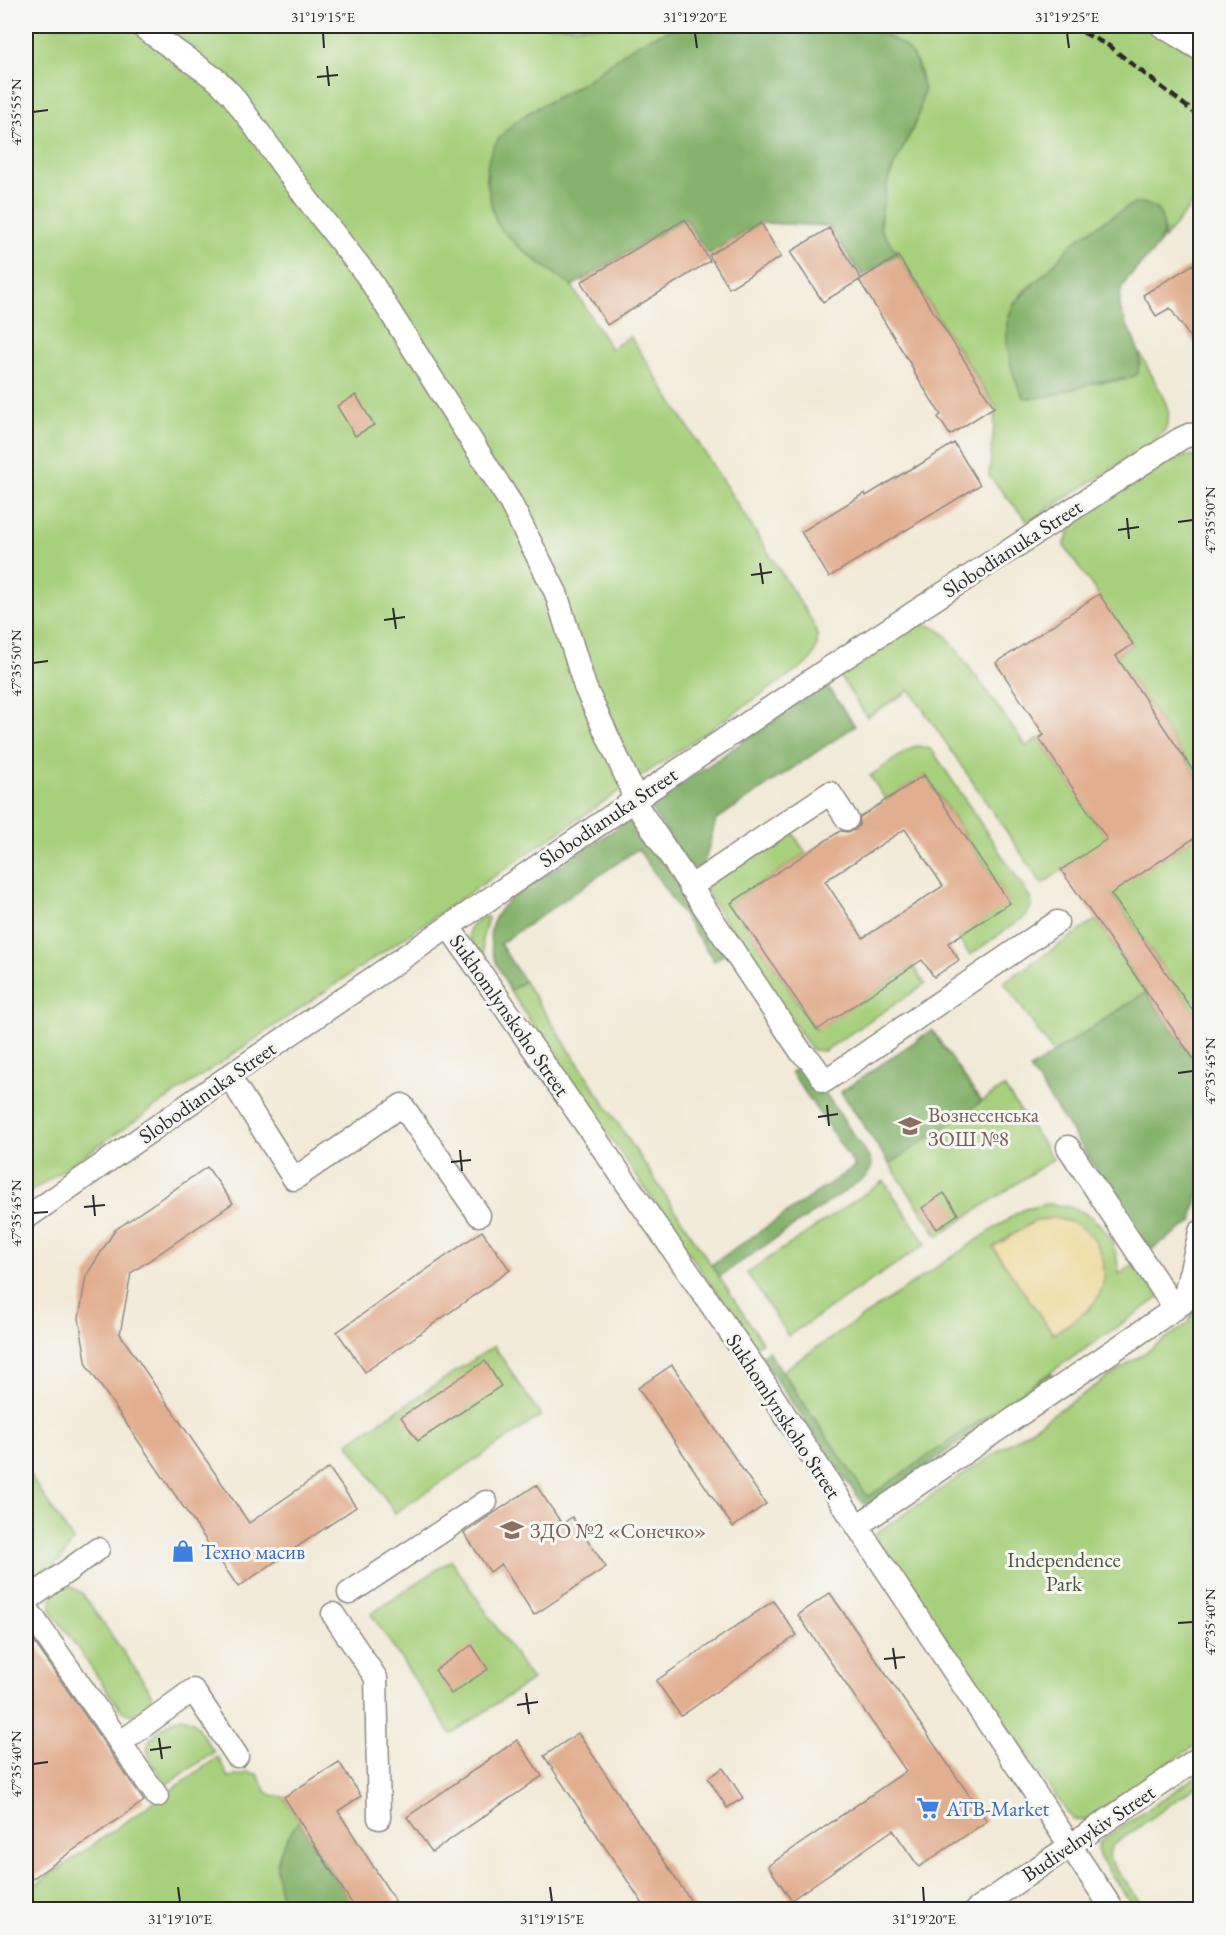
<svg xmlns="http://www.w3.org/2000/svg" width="1226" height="1935" viewBox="0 0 1226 1935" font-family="'EB Garamond',serif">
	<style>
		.green { fill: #a7d07c; stroke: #697e54; stroke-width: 1.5; fill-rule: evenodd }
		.forest { fill: #85b26c; stroke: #586e4c; stroke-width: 1.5 }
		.sand { fill: #eeda9e; stroke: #8c8264; stroke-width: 1.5 }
		.building { fill: #e2ae90; fill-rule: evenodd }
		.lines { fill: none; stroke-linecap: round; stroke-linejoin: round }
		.minor-casing { stroke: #8e8a82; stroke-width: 25 }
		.minor { stroke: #fff; stroke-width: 22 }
		.rail { stroke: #2b2b2b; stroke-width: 4.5; stroke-dasharray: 9 4.5; stroke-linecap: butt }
		.ticks { fill: none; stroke: #2b2b2b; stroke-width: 2 }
		.labels { text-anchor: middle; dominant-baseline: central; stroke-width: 6; stroke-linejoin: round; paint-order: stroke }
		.street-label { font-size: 21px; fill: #2b2b2b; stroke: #f6f6f2 }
		.education-label { font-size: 21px; fill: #785e54; stroke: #f6f6f2; text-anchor: start }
		.shop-label { font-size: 21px; fill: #366cbe; stroke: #f6f6f2; text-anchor: start }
		.park-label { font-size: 21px; fill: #4a543f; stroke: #f6f6f2 }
		.neatline { fill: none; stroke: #2b2b2b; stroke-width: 2 }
		.ticks-label { font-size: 15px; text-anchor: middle; fill: #2b2b2b }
	</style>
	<rect width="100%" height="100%" fill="#f6f6f2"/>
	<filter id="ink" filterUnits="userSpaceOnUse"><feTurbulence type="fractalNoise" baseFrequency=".0167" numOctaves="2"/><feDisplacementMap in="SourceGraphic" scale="12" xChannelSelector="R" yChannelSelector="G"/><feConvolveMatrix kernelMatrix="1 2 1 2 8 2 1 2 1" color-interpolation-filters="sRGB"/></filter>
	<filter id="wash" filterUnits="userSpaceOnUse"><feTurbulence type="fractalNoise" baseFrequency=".008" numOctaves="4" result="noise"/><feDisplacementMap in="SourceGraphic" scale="24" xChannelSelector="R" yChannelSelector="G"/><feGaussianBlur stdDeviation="1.35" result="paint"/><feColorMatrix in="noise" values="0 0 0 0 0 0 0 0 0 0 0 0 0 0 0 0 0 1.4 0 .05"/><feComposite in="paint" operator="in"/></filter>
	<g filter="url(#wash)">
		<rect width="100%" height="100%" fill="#f2ead8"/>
		<path class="green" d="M 26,26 L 691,26 L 679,28 L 640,43 L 585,82 L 528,113 L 511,126 L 487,166 L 486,178 L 494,215 L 518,247 L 572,286 L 611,349 L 630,336 L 812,621 C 820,637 819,647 809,662 L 26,1195 Z
			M 853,26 L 1148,26 L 1200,57 L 1200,194 L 1163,240 L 1165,231 L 1133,204 L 1078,239 L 1048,271 L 1024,291 L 1012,307 L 1008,347 L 1020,391 L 1073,388 L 1086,384 L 1125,380 L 1140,363 L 1139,351 C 1145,362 1151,374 1157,385 C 1170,410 1177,424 1151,444 L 1028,522 L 989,476 L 996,407 L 881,230 C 879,203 889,175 901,151 C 906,140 914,130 917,118 C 935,63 906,35 853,26 Z
			M 1187,456 L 1200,458 L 1200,781 L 1116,656 L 1133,644 L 1064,546 L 1074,519 L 1172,459 Z
			M 923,624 C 934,626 940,630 948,638 L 1026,746 L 1039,738 L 1134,878 L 1200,834 L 1200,1021 L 1084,855 L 1042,884 L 910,690 L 867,717 L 839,675 L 913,626 Z
			M 919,746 L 930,749 L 934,753 L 1031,899 L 1032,905 L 1027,915 L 970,955 L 957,937 L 1009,902 L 925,775 L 886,800 L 870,776 L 913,747 Z
			M 790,829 L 806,853 L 732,903 L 816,1030 L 913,966 L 925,984 L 824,1051 L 812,1050 L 706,892 L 707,886 Z
			M 484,916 L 488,918 L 482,940 L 485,962 L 469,938 C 467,926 475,922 484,916 Z
			M 1096,920 L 1146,992 L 1053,1053 L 1004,982 Z
			M 524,981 L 762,1342 L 754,1348 L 510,991 Z
			M 932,1030 L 981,1102 L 1004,1087 L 1053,1159 L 938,1236 L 841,1092 Z
			M 884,1181 L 926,1244 L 788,1336 L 747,1273 Z
			M 1046,1204 C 1090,1205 1116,1230 1119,1274 L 1137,1262 L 1160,1297 L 868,1498 L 782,1371 L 1016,1214 L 1025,1209 ZM 1051,1218 L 1069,1221 L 1092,1237 L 1101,1253 L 1098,1296 L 1088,1310 L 1053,1334 L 993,1247 L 1033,1222 Z
			M 1200,1279 L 1200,1742 L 1083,1821 L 1072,1819 L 877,1540 L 876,1533 L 1189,1323 Z
			M 494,1346 L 541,1416 L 395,1513 L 348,1443 Z
			M 26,1470 L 73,1540 C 64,1557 47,1583 26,1571 Z
			M 451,1560 L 532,1680 L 451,1734 L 371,1614 Z
			M 66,1586 L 72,1587 L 82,1593 L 147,1686 L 152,1697 C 148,1713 135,1720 121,1710 L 52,1612 C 48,1600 54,1591 66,1586 Z
			M 182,1717 L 193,1721 L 214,1752 L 166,1785 C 154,1764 134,1747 161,1729 C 168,1724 174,1719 182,1717 Z
			M 218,1757 L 228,1777 L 243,1775 L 247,1772 L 257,1774 C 267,1790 262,1795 284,1797 L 356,1909 L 26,1909 L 26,1892 Z
			M 1200,1774 L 1200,1783 L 1111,1847 L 1109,1855 L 1110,1860 L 1145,1909 L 1135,1909 L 1100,1858 C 1096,1849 1098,1842 1106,1837 Z"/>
		<path class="forest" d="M 691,26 L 853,26 L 872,29 L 902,44 L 910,52 L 916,62 L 924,90 L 918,117 L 889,176 L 880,220 L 881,230 L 898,254 L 862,276 L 829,226 L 761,223 L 708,254 L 685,218 L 572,286 C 549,269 524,254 504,232 C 496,225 493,214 491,203 C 484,170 484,149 512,125 C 533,107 560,97 583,83 C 597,74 610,63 624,53 C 642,39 668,30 691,26 Z
			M 1142,203 C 1152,206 1159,208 1162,219 C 1171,250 1133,263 1122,288 C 1113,311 1132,329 1138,350 C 1141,357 1139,365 1138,373 C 1129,382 1115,379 1102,381 C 1076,386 1051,400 1024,398 C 1011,376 998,328 1014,305 C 1024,291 1037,282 1049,269 C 1059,260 1067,248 1078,239 C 1092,228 1117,214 1133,204 Z
			M 826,684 L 855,726 L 716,820 L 703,868 L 691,868 L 651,809 L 653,804 Z
			M 626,822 L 635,823 L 639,826 L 726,953 L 714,961 L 638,849 L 500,944 L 524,981 L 510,991 C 491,953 475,927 515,895 Z
			M 1146,992 L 1200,1068 L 1200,1183 L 1192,1222 L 1150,1250 L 1030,1069 Z
			M 932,1030 L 981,1102 L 890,1164 L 841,1092 Z
			M 805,1063 L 870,1159 L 872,1166 L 867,1176 L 719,1277 L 711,1265 L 855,1166 L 791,1072 Z
			M 768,1351 L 868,1497 L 1051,1372 L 1053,1378 L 871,1504 L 867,1505 L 862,1503 L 760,1357 Z
			M 299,1821 L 356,1909 L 285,1909 C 271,1870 274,1854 299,1821 Z"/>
		<path class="sand" d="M 1051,1218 C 1064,1220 1076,1222 1086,1231 C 1106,1249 1111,1281 1094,1303 C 1084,1316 1066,1325 1053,1334 L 993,1247 L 1033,1222 Z"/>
		<g id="blocks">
			<path class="building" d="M 685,219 L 710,261 L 607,325 L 581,282 Z
				M 761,223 L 781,257 L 729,288 L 709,255 Z
				M 829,228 L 861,279 L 823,302 L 790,252 Z
				M 898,256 L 994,407 L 950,435 L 938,417 L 941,415 L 913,371 L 914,370 L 859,280 Z
				M 1200,260 L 1200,352 L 1170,308 L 1156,316 L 1143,295 Z
				M 356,395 L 374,425 L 355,436 L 337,406 Z
				M 954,443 L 980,485 L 829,577 L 801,532 L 865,493 L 866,496 L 915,466 L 916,467 Z
				M 1099,594 L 1133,644 L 1116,656 L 1200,781 L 1200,834 L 1111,894 L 1200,1021 L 1200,1068 L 1061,870 L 1107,839 L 1039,738 L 1044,735 L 996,663 Z
				M 924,775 L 1010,903 L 948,943 L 959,960 L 934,977 L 922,960 L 817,1030 L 731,903 L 840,831 L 847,832 L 855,830 L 859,825 L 860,817 ZM 905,829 L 943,886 L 863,938 L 825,881 Z
				M 207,1167 L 233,1203 L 131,1273 L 120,1334 L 249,1523 L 329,1468 L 356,1507 L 238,1587 L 87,1366 L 79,1318 L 86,1276 L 115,1230 Z
				M 944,1193 L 958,1214 L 937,1229 L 922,1208 Z
				M 482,1231 L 510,1270 L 365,1372 L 337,1332 Z
				M 485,1361 L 501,1386 L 418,1441 L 401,1417 Z
				M 672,1365 L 766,1504 L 733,1527 L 638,1388 Z
				M 536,1485 L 562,1524 L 572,1517 L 606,1567 L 534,1615 L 501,1564 L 490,1572 L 464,1533 Z
				M 830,1593 L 987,1821 L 919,1867 L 893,1830 L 791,1900 L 768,1866 L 906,1771 L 798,1615 Z
				M 773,1601 L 797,1635 L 681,1716 L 656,1681 Z
				M 26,1630 L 144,1801 L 26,1883 Z
				M 472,1645 L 488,1669 L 451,1694 L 435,1670 Z
				M 578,1733 L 697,1910 L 647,1910 L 544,1756 Z
				M 517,1740 L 542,1776 L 432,1852 L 407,1817 Z
				M 339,1762 L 361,1796 L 338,1811 L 401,1910 L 356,1910 L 284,1797 Z
				M 723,1768 L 743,1798 L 727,1808 L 708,1778 Z"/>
		</g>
	</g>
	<g filter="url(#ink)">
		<use href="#blocks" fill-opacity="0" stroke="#8e8a82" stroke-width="1.5"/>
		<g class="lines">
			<g class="minor-casing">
				<path id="minor" d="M 141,26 L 217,80 L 232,95 L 307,199 L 368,277 L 510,502 L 556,593 L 585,687 L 630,785 L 633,800 L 801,1052 L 810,1060 L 825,1081 L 1057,922
					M 1162,26 L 1200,49
					M 690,887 L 830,793 L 847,819
					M 449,927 L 748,1358 L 857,1526 L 1113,1910
					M 229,1076 L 294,1179 L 402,1105 L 479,1215
					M 1068,1147 L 1175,1309
					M 26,1218 L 229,1076 L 826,670 L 1180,439 L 1189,435 L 1200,434
					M 857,1526 L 1183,1303 L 1200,1232
					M 349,1593 L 486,1502
					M 26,1601 L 98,1549
					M 26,1607 L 157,1796
					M 333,1614 L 376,1678 L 379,1818
					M 120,1743 L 193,1690 L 237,1756
					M 976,1910 L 1200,1757"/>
			</g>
			<use href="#minor" class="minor"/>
			<path class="rail" d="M 1071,26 L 1109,46 L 1200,117"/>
		</g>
	</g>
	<path class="ticks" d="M 323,33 L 324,48M 695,33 L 697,48M 1067,33 L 1069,48M 327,66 L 329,86M 317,77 L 338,75M 33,112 L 48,110M 1127,518 L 1129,539M 1178,522 L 1193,520M 1118,530 L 1139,527M 760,563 L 763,584M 751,575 L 772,572M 393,608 L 396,629M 384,620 L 405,617M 33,663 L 48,661M 1178,1073 L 1193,1071M 827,1105 L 829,1126M 818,1117 L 838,1114M 460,1150 L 462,1171M 451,1162 L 471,1160M 93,1195 L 95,1216M 84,1207 L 105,1205M 33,1213 L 48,1212M 1178,1623 L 1193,1622M 893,1648 L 896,1669M 884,1659 L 905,1657M 526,1693 L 529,1714M 517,1705 L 538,1702M 159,1738 L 162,1759M 150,1750 L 171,1747M 33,1764 L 48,1762M 178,1887 L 180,1902M 550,1887 L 552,1902M 923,1887 L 924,1902"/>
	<defs>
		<g id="school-bare" transform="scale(1.8)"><path d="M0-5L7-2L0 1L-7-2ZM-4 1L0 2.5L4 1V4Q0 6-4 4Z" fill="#8d6e63" stroke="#f6f6f2" stroke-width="2.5" paint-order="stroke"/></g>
		<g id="shop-bare" transform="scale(1.8)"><path d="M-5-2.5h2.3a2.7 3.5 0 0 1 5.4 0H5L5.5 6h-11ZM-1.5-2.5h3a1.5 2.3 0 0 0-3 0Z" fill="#3f7fe0" stroke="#f6f6f2" stroke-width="2.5" paint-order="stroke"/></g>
		<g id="supermarket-bare" transform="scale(1.8)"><path d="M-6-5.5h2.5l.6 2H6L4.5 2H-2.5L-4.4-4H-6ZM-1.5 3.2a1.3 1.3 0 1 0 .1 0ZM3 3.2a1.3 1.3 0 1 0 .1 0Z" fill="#3f7fe0" stroke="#f6f6f2" stroke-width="2.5" paint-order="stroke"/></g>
	</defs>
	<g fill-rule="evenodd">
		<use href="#school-bare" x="910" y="1126"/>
		<use href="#school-bare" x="512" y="1530"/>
		<use href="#shop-bare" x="183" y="1551"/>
		<use href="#supermarket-bare" x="928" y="1808"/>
	</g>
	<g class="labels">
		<g class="street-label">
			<text transform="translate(1012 548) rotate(-33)">Slobodianuka Street</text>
			<text transform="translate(608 817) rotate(-34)">Slobodianuka Street</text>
			<text transform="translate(510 1015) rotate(55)">Sukhomlynskoho Street</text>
			<text transform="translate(207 1092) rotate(-35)">Slobodianuka Street</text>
			<text transform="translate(784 1416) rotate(57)">Sukhomlynskoho Street</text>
			<text transform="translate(1088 1833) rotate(-34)">Budivelnykiv Street</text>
		</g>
		<g class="education-label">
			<text x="928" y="1114">Вознесенська<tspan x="928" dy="24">ЗОШ №8</tspan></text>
			<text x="530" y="1530">ЗДО №2 «Сонечко»</text>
		</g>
		<g class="shop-label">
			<text x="201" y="1551">Техно масив</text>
			<text x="946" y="1808">ATB-Market</text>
		</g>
		<g class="park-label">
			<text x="1064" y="1559">Independence<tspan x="1064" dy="24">Park</tspan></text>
		</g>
	</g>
	<rect width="1226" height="1935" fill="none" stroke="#f6f6f2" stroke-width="66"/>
	<rect x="33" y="33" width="1160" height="1869" class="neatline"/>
	<g class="ticks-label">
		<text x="323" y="22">31°19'15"E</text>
		<text x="695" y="22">31°19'20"E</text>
		<text x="1067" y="22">31°19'25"E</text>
		<text transform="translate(16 112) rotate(-90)" y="5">47°35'55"N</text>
		<text transform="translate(1210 520) rotate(-90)" y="5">47°35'50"N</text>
		<text transform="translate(16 663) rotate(-90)" y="5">47°35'50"N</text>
		<text transform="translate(1210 1071) rotate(-90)" y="5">47°35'45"N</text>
		<text transform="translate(16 1213) rotate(-90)" y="5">47°35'45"N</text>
		<text transform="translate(1210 1622) rotate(-90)" y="5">47°35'40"N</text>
		<text transform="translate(16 1764) rotate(-90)" y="5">47°35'40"N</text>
		<text x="180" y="1924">31°19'10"E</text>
		<text x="552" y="1924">31°19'15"E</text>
		<text x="924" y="1924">31°19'20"E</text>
	</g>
</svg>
